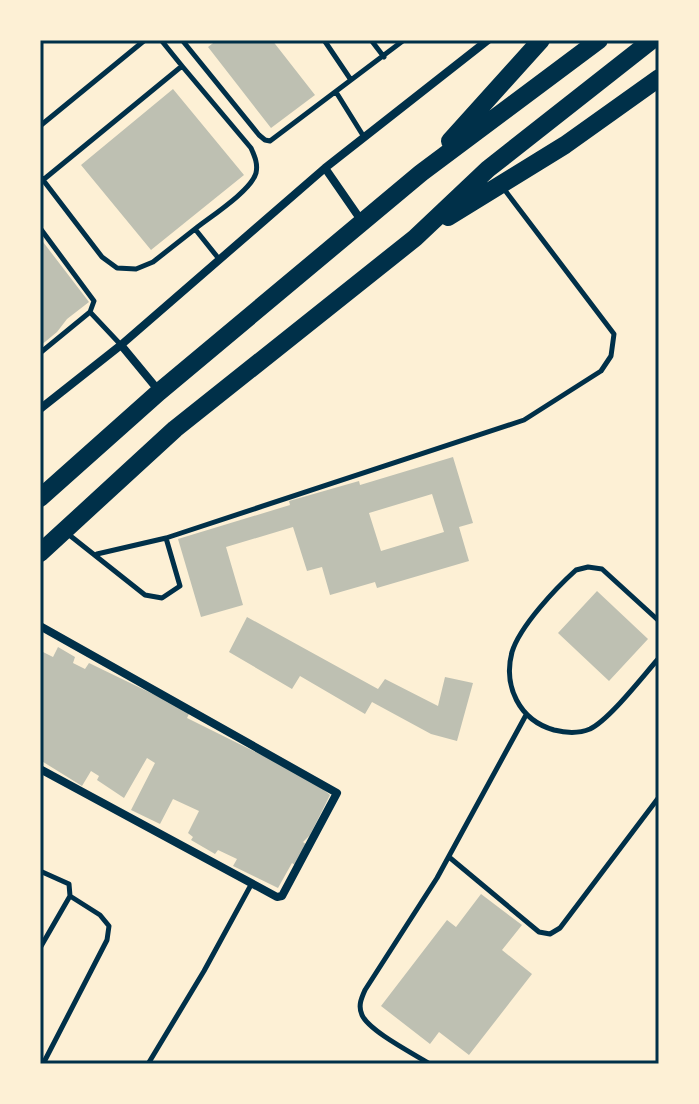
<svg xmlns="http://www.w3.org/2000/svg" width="699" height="1104" viewBox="0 0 699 1104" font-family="'Archivo Narrow',sans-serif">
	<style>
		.building { fill: #bec0b2; fill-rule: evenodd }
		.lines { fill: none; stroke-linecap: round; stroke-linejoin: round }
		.service { stroke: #003049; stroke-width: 5 }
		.minor { stroke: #003049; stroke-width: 8 }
		.trunk { stroke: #003049; stroke-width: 18 }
		.neatline { fill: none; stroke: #003049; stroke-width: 3 }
	</style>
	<rect width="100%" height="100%" fill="#fdf0d5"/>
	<path class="building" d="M 217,40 L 272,40 L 315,95 L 271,128 L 208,47 Z
		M 173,89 L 244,175 L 151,250 L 81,165 Z
		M 40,238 L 89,302 L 67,319 L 57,332 L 40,346 Z
		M 453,457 L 473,523 L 459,527 L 469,561 L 377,588 L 375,582 L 330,595 L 322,567 L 307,571 L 293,527 L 226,547 L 243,605 L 201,617 L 178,539 L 290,505 L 289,501 L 359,481 L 360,485 ZM 432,494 L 444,532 L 381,551 L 369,513 Z
		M 597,591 L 648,639 L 609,681 L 558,633 Z
		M 247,617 L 378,689 L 385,679 L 438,706 L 445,677 L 473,683 L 457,741 L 431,734 L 372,702 L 365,714 L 300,676 L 292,689 L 229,652 Z
		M 58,647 L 75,657 L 73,663 L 85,669 L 89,663 L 190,712 L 187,718 L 312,780 L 330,795 L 310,835 L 303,842 L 307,845 L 296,866 L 292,863 L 278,888 L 233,866 L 237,859 L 218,850 L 215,854 L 191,840 L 193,837 L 188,833 L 199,811 L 173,799 L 160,824 L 131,810 L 155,763 L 147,758 L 124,798 L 97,780 L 99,776 L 91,771 L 82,786 L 40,760 L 40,656 L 43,652 L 53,657 Z
		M 481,894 L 522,925 L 502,950 L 532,974 L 469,1055 L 439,1032 L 430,1044 L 381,1006 L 447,920 L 456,927 Z"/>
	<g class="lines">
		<path class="service" d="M 161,40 L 182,66
			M 182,40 L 259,135 L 265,140 L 270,141 L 404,40
			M 324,40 L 351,80
			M 371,40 L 384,57
			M 336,92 L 364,137
			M 40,126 L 145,40
			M 40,176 L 102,257 L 117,268 L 136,269 L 153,262 L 195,229 L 219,259
			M 43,180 L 182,66 L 251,148 C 255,157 258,164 256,173 C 251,191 210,217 195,229
			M 40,228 L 94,301 L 90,312 L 40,353
			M 90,312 L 121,345
			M 68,534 L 145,595 L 162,598 L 180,586 L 166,538 L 97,554
			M 166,538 L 524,420 L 601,371 L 611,356 L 614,334 L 504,189
			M 659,621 L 602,569 L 588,567 L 576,570 C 556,588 520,626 512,652 C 503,686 519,720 554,730 C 566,733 578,734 590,729 C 610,719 642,677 659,658
			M 449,857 L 539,932 L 550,934 L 560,928 L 659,797
			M 40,871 L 69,884 L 70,896
			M 40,948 L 70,896 L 100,915 L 109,926 L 107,940 L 43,1064
			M 148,1064 L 204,971 L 252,883
			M 430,1064 C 414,1054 369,1031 362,1015 C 358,1006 361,999 365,990 L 437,878 L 526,715"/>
		<path class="minor" d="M 325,168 L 363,223
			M 121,345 L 159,391
			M 40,409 L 121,345 L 325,168 L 488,40
			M 40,626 L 337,793 L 282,896 L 277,897 L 40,769"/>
		<path class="trunk" d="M 450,141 L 541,40
			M 448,217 L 565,145 L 659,78
			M 40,498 L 159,392 L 421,173 L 599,40
			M 40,553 L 175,429 L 415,238 L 488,169 L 652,40"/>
	</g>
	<rect width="699" height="1104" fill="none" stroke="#fdf0d5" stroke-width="84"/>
	<rect x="42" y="42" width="615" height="1020" class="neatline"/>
</svg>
